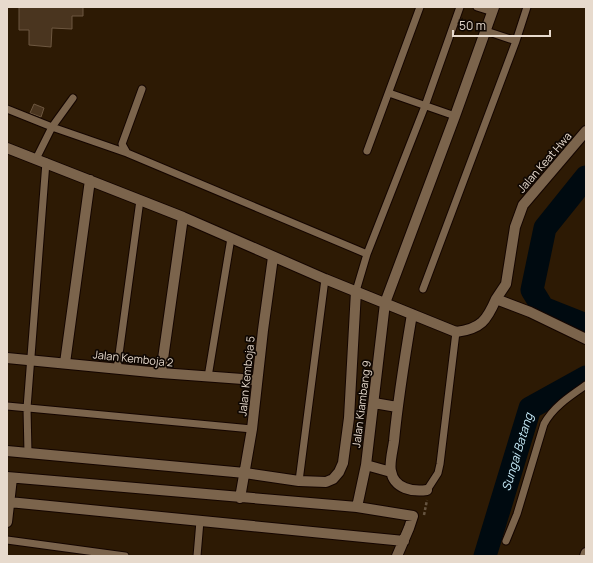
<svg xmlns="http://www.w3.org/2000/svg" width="593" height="563" viewBox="0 0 593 563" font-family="Manrope,sans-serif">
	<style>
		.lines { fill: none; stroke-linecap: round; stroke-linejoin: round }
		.river { stroke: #000a10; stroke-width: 23 }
		.building { fill: #4a351f; stroke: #6d5740 }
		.service-casing { stroke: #140500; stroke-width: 9 }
		.minor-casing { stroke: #140500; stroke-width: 12 }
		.path { stroke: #655440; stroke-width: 2.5; stroke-dasharray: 3 2; stroke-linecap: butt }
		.service { stroke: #7b644c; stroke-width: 7 }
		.minor { stroke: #7b644c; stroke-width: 10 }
		.labels { text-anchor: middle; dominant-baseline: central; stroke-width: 3.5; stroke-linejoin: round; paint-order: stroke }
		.street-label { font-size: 11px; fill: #e7dacd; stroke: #0f0702 }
		.water-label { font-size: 12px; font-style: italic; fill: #c7ecf9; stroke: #0f0702 }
	</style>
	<rect width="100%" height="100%" fill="#2d1a04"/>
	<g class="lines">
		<g class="river">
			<path d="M 586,177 L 545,228 L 532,290 L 543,308 L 586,325"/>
			<path id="s1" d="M 485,556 L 530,408 L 586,377"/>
		</g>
	</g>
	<path class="building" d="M 19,7 L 83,7 L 83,16 L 72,16 L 72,29 L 52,28 L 51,47 L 29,45 L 29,30 L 19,30 Z
		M 34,104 L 44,108 L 41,117 L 30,113 Z"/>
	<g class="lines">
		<g class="service-casing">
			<path id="service" d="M 477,7 L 493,12
				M 486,31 L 516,41
				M 142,89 L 122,144 L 127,153 L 367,254
				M 389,93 L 455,116
				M 7,109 L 52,127 L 127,153
				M 367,151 L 420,7
				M 36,159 L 52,127 L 73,98
				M 423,289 L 516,41 L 527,7
				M 356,291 L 367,254 L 425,106 L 460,7
				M 117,369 L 140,200
				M 208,377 L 231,238
				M 7,406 L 252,429
				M 28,453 L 27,408 L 46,162
				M 299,481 L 325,279
				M 427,490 L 438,473 L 440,464 L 456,332
				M 7,540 L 125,556
				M 506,541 L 517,514 L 544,424 C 553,407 570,396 586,385
				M 197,556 L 200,521"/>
		</g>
		<g class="minor-casing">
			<path id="minor" d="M 586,131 L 523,205 L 515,227 L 506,284 L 496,299 L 530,312 L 586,339
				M 7,148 L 183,217 L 325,279 L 456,332 C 481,329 487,320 496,299
				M 412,314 C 405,356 398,398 394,441 C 393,449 389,464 391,471 C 394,489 413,492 427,490
				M 7,358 L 161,373 L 257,380
				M 65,363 L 90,180
				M 161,373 L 183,217
				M 374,403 L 397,407
				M 7,451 L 245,473 L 299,481 L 326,482 L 333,479 L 339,472 L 343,463 L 349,418 L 356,291
				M 366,465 L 391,472
				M 7,477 L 357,507 L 413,516 L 409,528 L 397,556
				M 240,498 L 252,429 L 263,330 L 273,257
				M 9,502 L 404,541
				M 357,507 L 366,465 L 385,303 L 455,116 L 494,7
				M 7,522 L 12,478
				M 585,556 L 586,553"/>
		</g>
		<path class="path" d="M 424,515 L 427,500"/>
		<use href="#service" class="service"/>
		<use href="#minor" class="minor"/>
	</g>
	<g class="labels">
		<g class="street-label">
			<text transform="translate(544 162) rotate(-49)">Jalan Keat Hwa</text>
			<text transform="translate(133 358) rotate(6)">Jalan Kemboja 2</text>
			<text transform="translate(246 376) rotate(-84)">Jalan Kemboja 5</text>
			<text transform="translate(361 404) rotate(-83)">Jalan Kiambang 9</text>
		</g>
		<g class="water-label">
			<text stroke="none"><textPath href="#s1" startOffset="109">Sungai Batang</textPath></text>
		</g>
	</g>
	<rect width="593" height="563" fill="none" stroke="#e7dacd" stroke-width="16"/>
	<path d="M453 30v6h97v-6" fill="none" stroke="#e7dacd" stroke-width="2"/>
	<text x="459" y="30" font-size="12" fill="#e7dacd" stroke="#0f0702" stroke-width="3" paint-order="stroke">50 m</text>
</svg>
